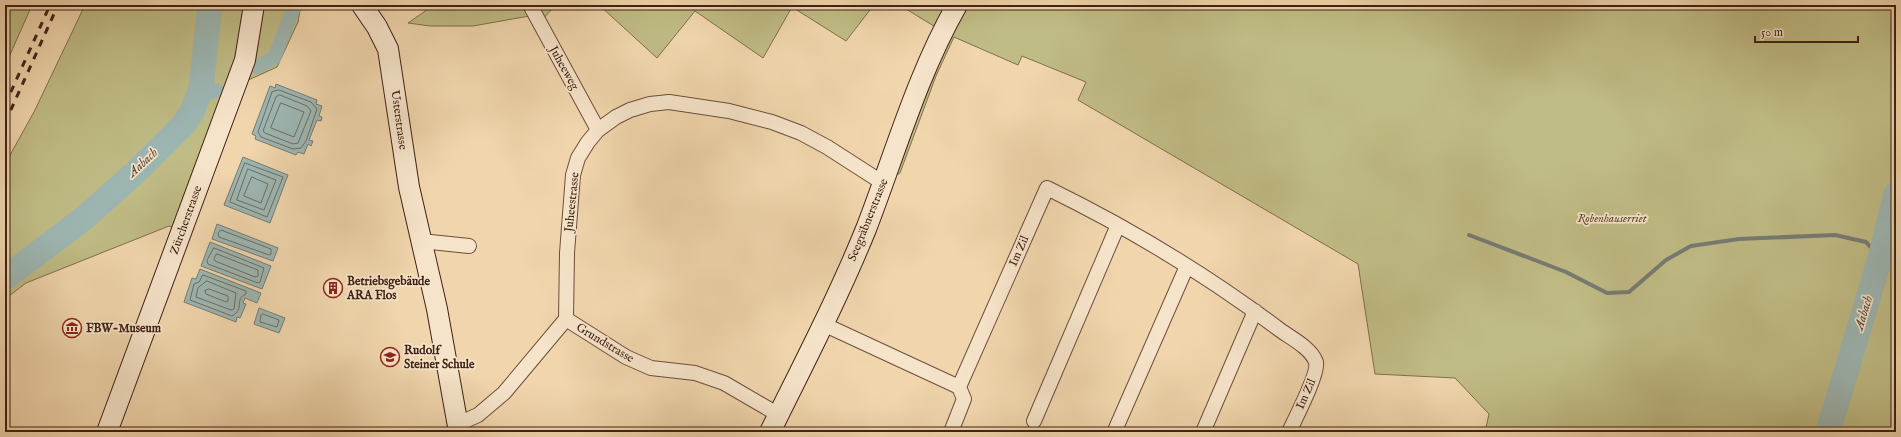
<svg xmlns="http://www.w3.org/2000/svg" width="1901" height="437" viewBox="0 0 1901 437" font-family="'IM FELL English',serif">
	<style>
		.green { fill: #c0bc85; stroke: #806e4d }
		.water { fill: #9db7b3; stroke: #777b74 }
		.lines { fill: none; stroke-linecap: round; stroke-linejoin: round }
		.shore { stroke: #6e6c64; stroke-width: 1 }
		.stream { stroke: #777b74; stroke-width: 4 }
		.canal { stroke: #9db7b3; stroke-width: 14 }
		.river { stroke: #9db7b3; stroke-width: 25 }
		.street-casing { stroke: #6c4e3b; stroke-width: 16 }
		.secondary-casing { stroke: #3f2115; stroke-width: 22 }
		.street { stroke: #f6e4ca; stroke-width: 14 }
		.secondary { stroke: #f6e4ca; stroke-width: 20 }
		.rail { stroke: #3f2115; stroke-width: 3; stroke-dasharray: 7 7; stroke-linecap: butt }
		.labels { text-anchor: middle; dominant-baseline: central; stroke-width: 3.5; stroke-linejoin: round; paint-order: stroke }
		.street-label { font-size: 12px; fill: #3f2115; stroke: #f6e4ca }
		.park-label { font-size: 12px; font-style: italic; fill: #5f4831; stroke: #f6e4ca }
		.poi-label { font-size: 12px; font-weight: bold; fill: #3f2115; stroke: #f6e4ca; text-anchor: start }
		.water-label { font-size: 13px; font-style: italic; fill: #56463c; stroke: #f6e4ca }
	</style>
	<rect width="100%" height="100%" fill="#f1d6ad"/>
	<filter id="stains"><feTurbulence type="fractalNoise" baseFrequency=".005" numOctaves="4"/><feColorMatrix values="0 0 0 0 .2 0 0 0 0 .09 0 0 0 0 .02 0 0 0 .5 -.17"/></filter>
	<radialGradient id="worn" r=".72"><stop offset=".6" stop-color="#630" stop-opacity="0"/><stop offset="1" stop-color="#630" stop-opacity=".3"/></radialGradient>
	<path class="green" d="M 5,5 L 32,5 L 5,66 Z
		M 85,5 L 301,5 L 298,22 L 277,67 L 235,86 L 183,232 L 169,226 L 26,283 L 5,299 L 5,164 L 34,112 Z
		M 434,5 L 556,5 L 539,23 L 535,15 L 473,26 L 430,26 L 408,23 Z
		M 599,5 L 1896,5 L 1896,432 L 1485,432 L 1489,414 L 1455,378 L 1375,374 L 1358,264 L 1078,100 L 1086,82 L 1022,56 L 1018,65 L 954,37 L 936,76 L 900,173 L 883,183 L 942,31 L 906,9 L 873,6 L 846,41 L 792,7 L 763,58 L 695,11 L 657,58 Z"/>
	<path class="water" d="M 276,84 L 317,100 L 316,104 L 322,106 L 319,116 L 322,117 L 321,121 L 317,120 L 309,140 L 313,141 L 311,146 L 308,144 L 304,154 L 298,152 L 296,155 L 255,139 L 256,136 L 252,134 L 270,86 L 275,88 Z
		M 243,157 L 288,175 L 270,223 L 224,205 Z
		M 217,224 L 278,248 L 273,261 L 212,239 Z
		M 210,242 L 271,266 L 262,289 L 201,266 Z
		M 200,269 L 261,293 L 257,303 L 245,298 L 243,303 L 246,304 L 240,318 L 237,317 L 236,322 L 184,302 L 192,278 L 196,279 Z
		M 259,308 L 285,318 L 279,333 L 254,324 Z"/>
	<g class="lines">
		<path class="shore" d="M 279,90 L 311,102 L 317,109 L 306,141 L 301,148 L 293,149 L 261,137 L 258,132 L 272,92 Z
			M 280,95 L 307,106 L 311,111 L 298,143 L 293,144 L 265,133 L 263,131 L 276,97 Z
			M 281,103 L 304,112 L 294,137 L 271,128 Z
			M 245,163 L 283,177 L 267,217 L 230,202 Z
			M 248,169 L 276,180 L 264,210 L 237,200 Z
			M 252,177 L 268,184 L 261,203 L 244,196 Z
			M 221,230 L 271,249 L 271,254 L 269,255 L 219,237 L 218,234 Z
			M 214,248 L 264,268 L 260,282 L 258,283 L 208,264 L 207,261 Z
			M 217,254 L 258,270 L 258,276 L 255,277 L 215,261 L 214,259 Z
			M 203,275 L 246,291 L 246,294 C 234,299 245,309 232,316 L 190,300 L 194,284 L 199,282 Z
			M 207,281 L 236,293 L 234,309 L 231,310 L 196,297 L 198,288 Z
			M 209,289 L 228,296 L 228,301 L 226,302 L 206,294 L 205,291 Z
			M 263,314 L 279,320 L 277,327 L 260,322 L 261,315 Z"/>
		<path class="stream" d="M 1469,235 L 1566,272 L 1607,293 L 1629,292 L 1666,260 L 1691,246 L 1739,239 L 1835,235 L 1866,242 L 1880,258"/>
		<path class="canal" d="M 257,67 L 274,58 L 295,5
			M 198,98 L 216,90"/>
		<path class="river" d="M 5,278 L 83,219 L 137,171 L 183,125 L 192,112 L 201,88 L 210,5
			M 1828,432 L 1880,258 L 1896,194"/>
		<g class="street-casing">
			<path id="street" d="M 530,5 L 598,130
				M 421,241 L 469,246
				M 566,319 L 626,357 L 651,368 L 695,373 L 724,383 L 779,415
				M 823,324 L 959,387 L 1047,188 C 1129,228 1207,275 1280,330 C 1291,338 1311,348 1316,362 C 1319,373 1295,419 1289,432
				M 1034,421 L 1118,225
				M 458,424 L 478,415 L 504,393 L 566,319 L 567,253 L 573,175 L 578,158 L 588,142 L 598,130 L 616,117 L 630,110 L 650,104 L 669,102 L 729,111 L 772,122 L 801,133 L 827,147 L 883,183
				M 1116,428 L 1187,266
				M 951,432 L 964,399 L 959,387
				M 1203,432 L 1255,311"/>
		</g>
		<g class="secondary-casing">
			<path id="secondary" d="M 362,5 L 377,27 L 388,49 L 409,187 L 437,309 L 459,432
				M 107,432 L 245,60 L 254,5
				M 770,432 C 803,365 838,298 866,229 C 895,154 917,75 957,5"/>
		</g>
		<use href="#street" class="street"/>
		<use href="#secondary" class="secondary"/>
		<path class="rail" d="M 5,105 L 50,5
			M 5,123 L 58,5"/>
	</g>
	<defs>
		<g id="building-ring" transform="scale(1)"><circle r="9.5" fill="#f6e4ca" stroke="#8f2418" stroke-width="1.5"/><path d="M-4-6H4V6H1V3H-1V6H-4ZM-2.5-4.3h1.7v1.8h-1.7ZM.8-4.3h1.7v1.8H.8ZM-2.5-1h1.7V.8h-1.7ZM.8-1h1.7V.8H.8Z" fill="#8f2418"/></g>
		<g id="museum-ring" transform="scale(1)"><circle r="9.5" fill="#f6e4ca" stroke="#8f2418" stroke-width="1.5"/><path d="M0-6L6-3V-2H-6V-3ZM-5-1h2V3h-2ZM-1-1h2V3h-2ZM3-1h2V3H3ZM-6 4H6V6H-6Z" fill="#8f2418"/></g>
		<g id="school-ring" transform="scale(1)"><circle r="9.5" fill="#f6e4ca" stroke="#8f2418" stroke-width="1.5"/><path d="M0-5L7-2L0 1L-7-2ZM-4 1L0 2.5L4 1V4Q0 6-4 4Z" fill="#8f2418"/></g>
	</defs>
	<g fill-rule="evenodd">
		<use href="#building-ring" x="333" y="288"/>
		<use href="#museum-ring" x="72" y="328"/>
		<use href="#school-ring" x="390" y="357"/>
	</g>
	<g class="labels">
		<g class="street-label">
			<text transform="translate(564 68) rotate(61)">Juheeweg</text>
			<text transform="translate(399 120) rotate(82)">Usterstrasse</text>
			<text transform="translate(572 202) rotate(-84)">Juheestrasse</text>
			<text transform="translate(186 220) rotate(-70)">Zürcherstrasse</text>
			<text transform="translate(868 220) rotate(-68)">Seegräbnerstrasse</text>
			<text transform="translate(1019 251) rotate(-66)">Im Zil</text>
			<text transform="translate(605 343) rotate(31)">Grundstrasse</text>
			<text transform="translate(1306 394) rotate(-66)">Im Zil</text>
		</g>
		<g class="park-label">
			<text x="1612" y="218">Robenhauserriet</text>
		</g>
		<g class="poi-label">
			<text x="347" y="281">Betriebsgebäude<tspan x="347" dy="14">ARA Flos</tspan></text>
			<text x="86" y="328">FBW-Museum</text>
			<text x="404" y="350">Rudolf<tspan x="404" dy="14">Steiner Schule</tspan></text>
		</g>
		<g class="water-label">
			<text transform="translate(143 163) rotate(-43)">Aabach</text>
			<text transform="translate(1864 313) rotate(-73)">Aabach</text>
		</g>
	</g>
	<rect width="1901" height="437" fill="none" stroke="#f1d6ad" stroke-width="20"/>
	<rect x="6" y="6" width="1889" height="425" fill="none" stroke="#3f2115" stroke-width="2"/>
	<rect x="10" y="10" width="1881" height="417" fill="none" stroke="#3f2115"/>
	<path d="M1755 36v6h103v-6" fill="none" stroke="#3f2115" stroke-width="2"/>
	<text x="1761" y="36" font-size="12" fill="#3f2115" stroke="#f6e4ca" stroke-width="3" paint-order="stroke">50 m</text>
	<rect width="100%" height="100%" filter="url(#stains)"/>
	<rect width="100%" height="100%" fill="url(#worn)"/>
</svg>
